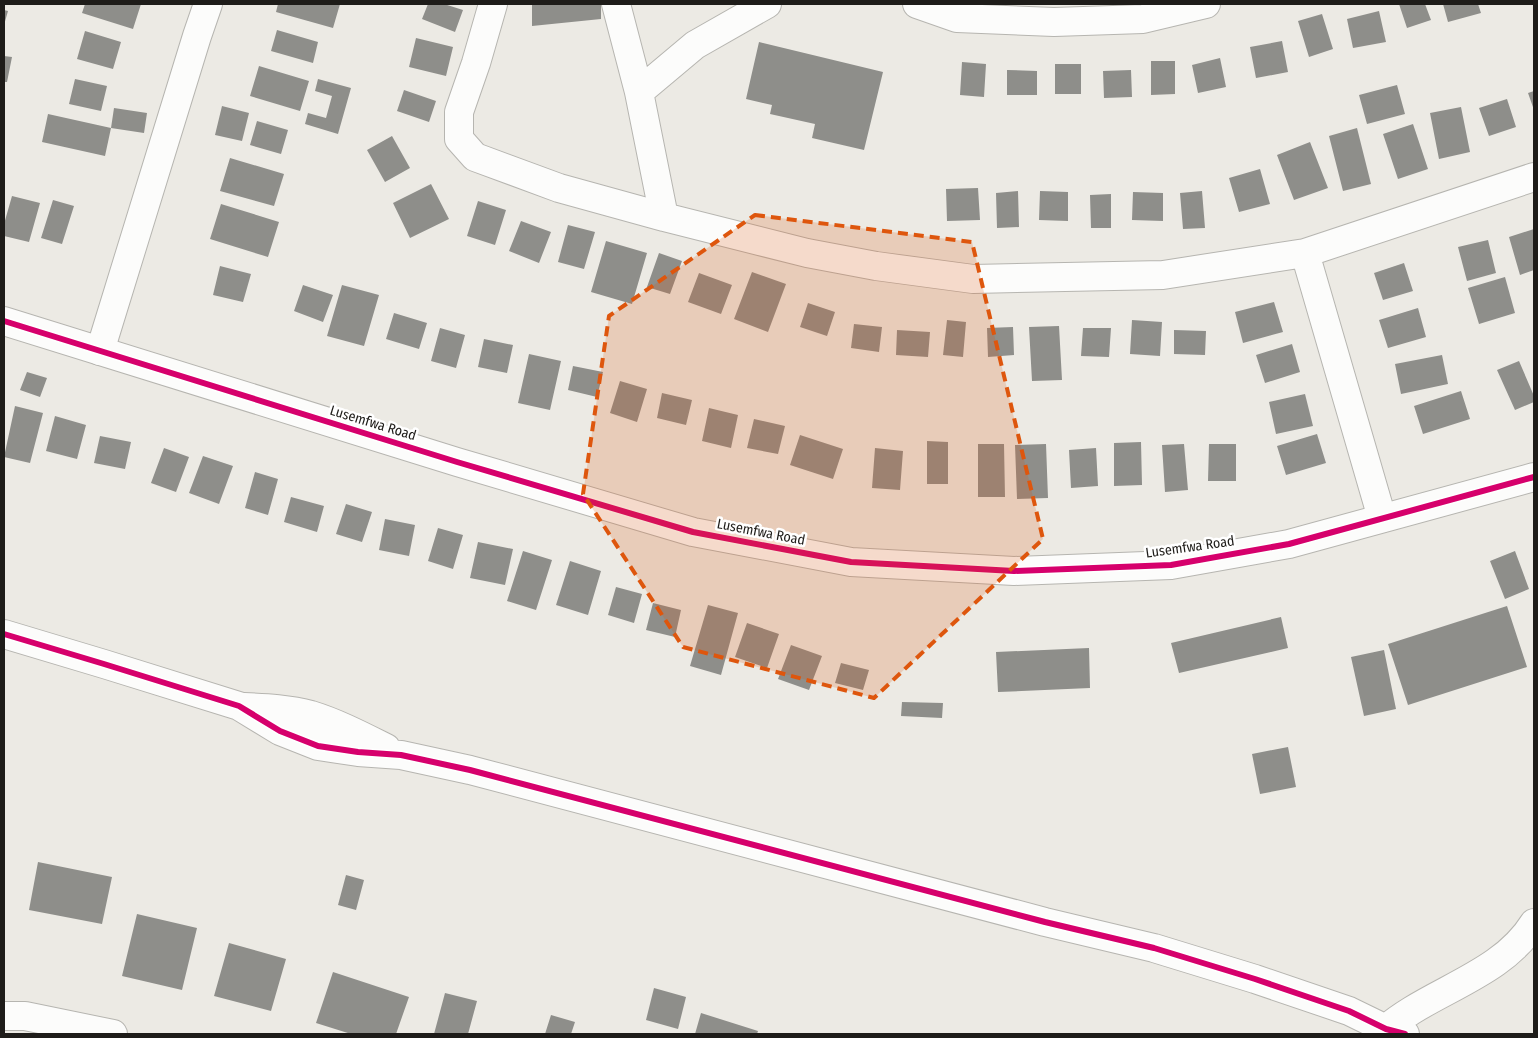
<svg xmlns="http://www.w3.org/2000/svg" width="1538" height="1038" viewBox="0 0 1538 1038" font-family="'Fira Sans Condensed',sans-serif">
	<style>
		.building { fill: #8e8e8a }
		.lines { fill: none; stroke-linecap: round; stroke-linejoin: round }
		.street-casing { stroke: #b6b5b0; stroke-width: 30 }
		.secondary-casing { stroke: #b6b5b0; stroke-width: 30 }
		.street { stroke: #fcfcfb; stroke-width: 28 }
		.secondary { stroke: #fcfcfb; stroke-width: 28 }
		.cycleway-casing { stroke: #fff; stroke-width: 9 }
		.cycleway { stroke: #d6006c; stroke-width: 6 }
		.marked { fill: #de560d; fill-opacity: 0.2; stroke: #de560d; stroke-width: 4; stroke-dasharray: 10 6; stroke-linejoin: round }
		.labels { text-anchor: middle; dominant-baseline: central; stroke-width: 5; stroke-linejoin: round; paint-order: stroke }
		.street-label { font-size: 14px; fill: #1e1c19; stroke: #fff }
	</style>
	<rect width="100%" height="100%" fill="#eceae4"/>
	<path class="building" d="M 85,4 L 141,4 L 133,29 L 82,13 Z
		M 278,4 L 340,4 L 333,28 L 276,12 Z
		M 428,4 L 444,4 L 463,10 L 455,32 L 422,19 Z
		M 532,4 L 601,4 L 601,19 L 532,26 Z
		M 1399,4 L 1425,4 L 1431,20 L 1407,28 Z
		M 1443,4 L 1478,4 L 1481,13 L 1448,22 Z
		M 4,10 L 8,11 L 4,25 Z
		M 1379,11 L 1386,42 L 1353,48 L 1347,19 Z
		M 1322,14 L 1333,49 L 1309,57 L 1298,21 Z
		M 277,30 L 318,42 L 313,63 L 271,51 Z
		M 85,31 L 121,42 L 113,69 L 77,59 Z
		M 416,38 L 453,47 L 446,76 L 409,67 Z
		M 1282,41 L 1288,72 L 1256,78 L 1250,47 Z
		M 759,42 L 883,72 L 864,150 L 812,138 L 815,124 L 770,114 L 772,105 L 746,99 Z
		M 4,56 L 12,57 L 7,82 L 4,82 Z
		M 1220,58 L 1226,87 L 1198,93 L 1192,65 Z
		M 1151,61 L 1175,61 L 1175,94 L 1151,95 Z
		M 962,62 L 986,64 L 984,97 L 960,95 Z
		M 1055,64 L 1081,64 L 1081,94 L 1055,94 Z
		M 259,66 L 309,81 L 300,111 L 250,96 Z
		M 1007,70 L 1037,71 L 1037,95 L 1007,95 Z
		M 1131,70 L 1132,97 L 1104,98 L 1103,71 Z
		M 75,79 L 107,86 L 101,111 L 69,104 Z
		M 318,79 L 351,88 L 338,134 L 305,124 L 308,113 L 326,118 L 332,96 L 315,91 Z
		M 1397,85 L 1405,114 L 1367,124 L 1359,95 Z
		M 404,90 L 436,101 L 429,122 L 397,111 Z
		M 1534,91 L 1534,110 L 1528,93 Z
		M 1507,99 L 1516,127 L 1489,136 L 1479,108 Z
		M 222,106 L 249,113 L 242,141 L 215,135 Z
		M 1461,107 L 1470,152 L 1439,159 L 1430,113 Z
		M 114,108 L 147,113 L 144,133 L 111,128 Z
		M 48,114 L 111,128 L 105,156 L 42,142 Z
		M 257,121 L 288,130 L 281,154 L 250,145 Z
		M 1413,124 L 1428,169 L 1398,179 L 1383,134 Z
		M 1357,128 L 1371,184 L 1343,191 L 1329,136 Z
		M 392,136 L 410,168 L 385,182 L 367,150 Z
		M 1310,142 L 1328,188 L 1294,200 L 1277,155 Z
		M 230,158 L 284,174 L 274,206 L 220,191 Z
		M 1260,169 L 1270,204 L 1239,212 L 1229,178 Z
		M 431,184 L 449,219 L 410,238 L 393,203 Z
		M 978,188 L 980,220 L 947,221 L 946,189 Z
		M 1018,191 L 1019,227 L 997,228 L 996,193 Z
		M 1040,191 L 1068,192 L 1068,221 L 1039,220 Z
		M 1202,191 L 1205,228 L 1183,229 L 1180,193 Z
		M 1133,192 L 1163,193 L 1163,221 L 1132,220 Z
		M 1111,194 L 1111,228 L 1091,228 L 1090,195 Z
		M 12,196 L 40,203 L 29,242 L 4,236 L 4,224 Z
		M 53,200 L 74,206 L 62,244 L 41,238 Z
		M 478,201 L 506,210 L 495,245 L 467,236 Z
		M 221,204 L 279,222 L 268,257 L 210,239 Z
		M 521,221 L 551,232 L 539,263 L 509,251 Z
		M 568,225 L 595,232 L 584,269 L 558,262 Z
		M 1534,229 L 1534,270 L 1520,275 L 1509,237 Z
		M 1488,240 L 1496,273 L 1467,281 L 1458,247 Z
		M 606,241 L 647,253 L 632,304 L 591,292 Z
		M 659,253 L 682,261 L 670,294 L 647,287 Z
		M 1404,263 L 1413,291 L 1383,300 L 1374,273 Z
		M 220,266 L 251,274 L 243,302 L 213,295 Z
		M 752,272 L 786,284 L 768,332 L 734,319 Z
		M 699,273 L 732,285 L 721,314 L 688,302 Z
		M 1505,277 L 1515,313 L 1479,324 L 1468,288 Z
		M 303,285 L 333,295 L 323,322 L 294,311 Z
		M 342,285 L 379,295 L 364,346 L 327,336 Z
		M 1274,302 L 1283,332 L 1243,343 L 1235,312 Z
		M 808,303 L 835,312 L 827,336 L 800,327 Z
		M 1418,308 L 1426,337 L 1388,348 L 1379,320 Z
		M 394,313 L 427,323 L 419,349 L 386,339 Z
		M 947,320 L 966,322 L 963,357 L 943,355 Z
		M 1132,320 L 1162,322 L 1160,356 L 1130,354 Z
		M 854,324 L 882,327 L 879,352 L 851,348 Z
		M 1059,326 L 1062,380 L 1032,381 L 1029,327 Z
		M 1013,327 L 1014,355 L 988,357 L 987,328 Z
		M 440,328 L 465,335 L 456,368 L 431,361 Z
		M 1083,328 L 1111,328 L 1109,357 L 1081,356 Z
		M 897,330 L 930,332 L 928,357 L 896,355 Z
		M 1174,330 L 1206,331 L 1205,355 L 1174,354 Z
		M 484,339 L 513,345 L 507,373 L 478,367 Z
		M 1292,344 L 1300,372 L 1265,383 L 1256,355 Z
		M 529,354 L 561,361 L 550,410 L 518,403 Z
		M 1442,355 L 1448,384 L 1401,394 L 1395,364 Z
		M 1519,361 L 1534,396 L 1534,402 L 1515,410 L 1497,370 Z
		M 573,366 L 603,372 L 597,397 L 568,390 Z
		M 27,372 L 47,378 L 40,397 L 20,390 Z
		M 620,381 L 647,389 L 637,422 L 610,413 Z
		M 1461,391 L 1470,419 L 1423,434 L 1414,406 Z
		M 662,393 L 692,400 L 686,425 L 657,418 Z
		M 1305,394 L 1313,426 L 1276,434 L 1269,402 Z
		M 15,406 L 43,413 L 30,463 L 4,457 Z
		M 709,408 L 738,415 L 731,448 L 702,441 Z
		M 55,416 L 86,425 L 77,459 L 46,451 Z
		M 754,419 L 785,426 L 778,454 L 747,448 Z
		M 1317,434 L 1326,463 L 1286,475 L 1277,446 Z
		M 800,435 L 843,449 L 833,479 L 790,465 Z
		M 100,436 L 131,442 L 125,469 L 94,463 Z
		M 927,441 L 948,442 L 948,484 L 927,484 Z
		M 1141,442 L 1142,485 L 1114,486 L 1114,443 Z
		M 978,444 L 1004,444 L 1005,497 L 978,497 Z
		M 1046,444 L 1048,498 L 1017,499 L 1015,445 Z
		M 1184,444 L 1188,490 L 1165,492 L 1162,445 Z
		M 1209,444 L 1236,444 L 1236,481 L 1208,481 Z
		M 164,448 L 189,457 L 176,492 L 151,483 Z
		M 875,448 L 903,451 L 900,490 L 872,488 Z
		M 1096,448 L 1098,486 L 1071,488 L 1069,450 Z
		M 203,456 L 233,466 L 219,504 L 189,493 Z
		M 255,472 L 278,479 L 268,515 L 245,508 Z
		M 291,497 L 324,506 L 317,532 L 284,522 Z
		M 346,504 L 372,512 L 362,542 L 336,534 Z
		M 385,519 L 415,525 L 409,556 L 379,550 Z
		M 438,528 L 463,535 L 453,569 L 428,561 Z
		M 478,542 L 513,549 L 505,585 L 470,578 Z
		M 523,551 L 552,560 L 536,610 L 507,601 Z
		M 1515,551 L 1529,589 L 1505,599 L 1490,561 Z
		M 570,561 L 601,571 L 588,615 L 556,605 Z
		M 616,587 L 642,594 L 634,623 L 608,615 Z
		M 653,603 L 681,610 L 675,637 L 646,630 Z
		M 708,605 L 738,613 L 721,675 L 690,666 Z
		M 1507,606 L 1527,667 L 1408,705 L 1388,644 Z
		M 1281,617 L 1288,648 L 1179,673 L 1171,643 Z
		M 747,623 L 779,634 L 767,668 L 735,657 Z
		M 791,645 L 822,656 L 809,690 L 778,679 Z
		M 1089,648 L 1090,688 L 998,692 L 996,652 Z
		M 1384,650 L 1396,709 L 1364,716 L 1351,657 Z
		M 841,663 L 869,670 L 863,690 L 835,683 Z
		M 902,702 L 943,703 L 942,718 L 901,716 Z
		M 1288,747 L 1296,787 L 1260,794 L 1252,754 Z
		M 38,862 L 112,877 L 102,924 L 29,910 Z
		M 346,875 L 364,880 L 356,910 L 338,905 Z
		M 137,914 L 197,928 L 182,990 L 122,976 Z
		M 229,943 L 286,959 L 271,1011 L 214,996 Z
		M 333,972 L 409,997 L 396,1034 L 351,1034 L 316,1023 Z
		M 654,988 L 686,997 L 678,1029 L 646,1020 Z
		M 445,993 L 477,1001 L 468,1034 L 434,1034 Z
		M 701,1013 L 758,1031 L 757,1034 L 695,1034 Z
		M 551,1015 L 575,1022 L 571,1034 L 545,1034 Z"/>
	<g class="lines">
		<g class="street-casing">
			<path id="street" d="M 493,4 L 476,63 L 459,112 L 459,139 L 475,157 L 559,188 L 664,217 L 807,253 L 876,266 L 973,279 L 1163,275 L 1305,253 L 1534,177
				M 616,4 L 639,92 L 664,217
				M 917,4 L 957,18 L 1054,22 L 1143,19 L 1206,4
				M 639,92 L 695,45 L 767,4
				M 1305,253 L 1382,518
				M 100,351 L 197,36 L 208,4
				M 4,634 L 104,664 L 239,706 L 280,731 L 318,746 L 358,752 L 401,755 L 470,770 L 1045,922 L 1154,948 L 1255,979 L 1349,1011 L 1386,1029 L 1405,1034
				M 244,707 C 267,708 289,709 311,715 C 337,723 362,736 386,748
				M 4,1016 L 25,1016 L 113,1034
				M 1380,1034 C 1426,991 1500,978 1534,923"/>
		</g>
		<g class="secondary-casing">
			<path id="secondary" d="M 4,321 L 457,462 L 693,532 L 851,562 L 1014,571 L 1171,565 L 1289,544 L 1534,477"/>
		</g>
		<use href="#street" class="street"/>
		<use href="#secondary" class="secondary"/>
		<g class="cycleway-casing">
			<path id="cycleway" d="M 4,321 L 457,462 L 693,532 L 851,562 L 1014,571 L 1171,565 L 1289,544 L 1534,477
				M 4,634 L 104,664 L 239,706 L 280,731 L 318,746 L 358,752 L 401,755 L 470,770 L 1045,922 L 1154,948 L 1255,979 L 1349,1011 L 1386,1029 L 1405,1034"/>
		</g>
		<use href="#cycleway" class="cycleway"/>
	</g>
	<path class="marked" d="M 755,215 L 972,242 L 1043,539 L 874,698 L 683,647 L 583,494 L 609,316 Z"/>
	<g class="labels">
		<g class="street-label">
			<text transform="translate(373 423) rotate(17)">Lusemfwa Road</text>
			<text transform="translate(761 532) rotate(11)">Lusemfwa Road</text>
			<text transform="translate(1190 547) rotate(-8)">Lusemfwa Road</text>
		</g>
	</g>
	<rect width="1538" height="1038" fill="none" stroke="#1e1c19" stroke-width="10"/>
</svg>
